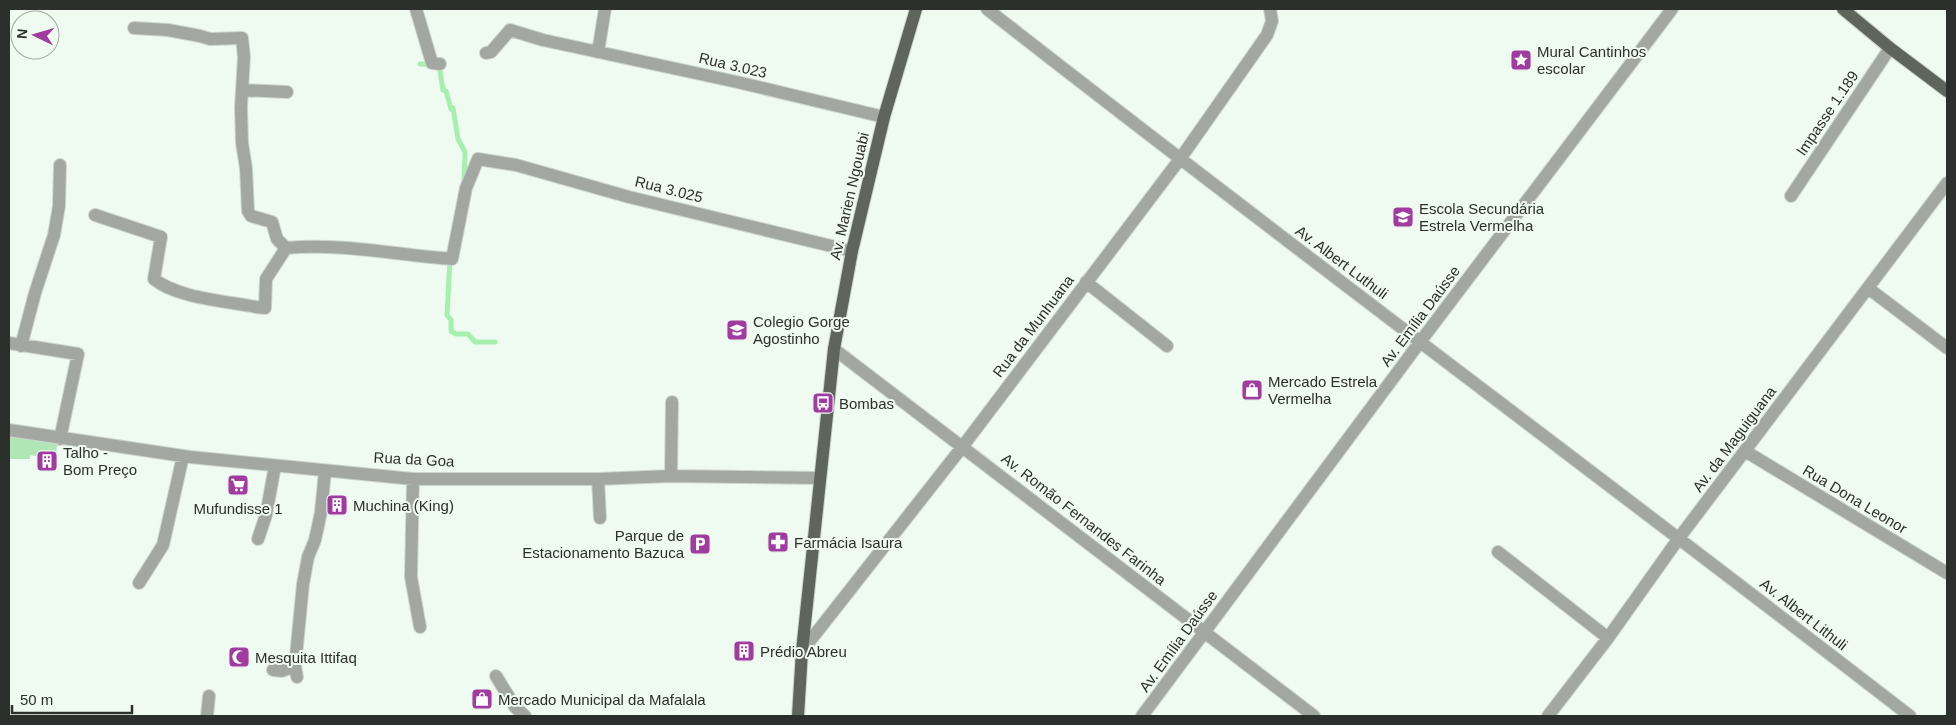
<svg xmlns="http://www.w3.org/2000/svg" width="1956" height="725" viewBox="0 0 1956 725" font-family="Helvetica,sans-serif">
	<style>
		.green { fill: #b0e6b6 }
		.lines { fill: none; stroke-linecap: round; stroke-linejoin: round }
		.stream { stroke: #a6f0af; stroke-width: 5 }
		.minor-casing { stroke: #ccd6cd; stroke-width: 14 }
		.major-casing { stroke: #ccd6cd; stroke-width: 14 }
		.minor { stroke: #a2a7a2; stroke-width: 12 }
		.major { stroke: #5d655d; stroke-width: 12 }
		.labels { text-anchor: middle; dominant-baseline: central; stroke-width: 4; stroke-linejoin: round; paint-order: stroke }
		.poi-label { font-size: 15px; fill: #2c302c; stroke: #effbf0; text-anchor: start }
		.street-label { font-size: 15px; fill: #2c302c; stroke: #effbf0 }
	</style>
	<rect width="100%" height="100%" fill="#effbf0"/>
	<path class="green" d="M 9,436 L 57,444 L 56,459 L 30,455 L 30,459 L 9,459 Z"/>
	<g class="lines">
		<path class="stream" d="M 420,64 L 439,65 L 443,90 L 446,91 L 451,109 L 453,108 L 458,139 L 465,152 L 464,181
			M 450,259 L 447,315 L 451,320 L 451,331 L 456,334 L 468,334 L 475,342 L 495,342"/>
		<g class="minor-casing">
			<path id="minor" d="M 416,9 L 432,63 L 440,64
				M 987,9 C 1292,248 1604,479 1910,716
				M 134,28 L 168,30 L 200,36 L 210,39 L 242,38 L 244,57 L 241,107 L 242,143 L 246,168 L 248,211 L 251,216 L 272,222 L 277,239 L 286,248 C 342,243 397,255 452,259 L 466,188 L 478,159 L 516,165 L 629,197 L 852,251
				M 598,52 L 605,9
				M 486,53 L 491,52 L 510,30 L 543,40 L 737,82 L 884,117
				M 242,90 L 287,92
				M 1791,196 L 1890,48
				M 95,215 L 161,237 L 154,279 C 177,298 226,301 256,307 L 265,308 L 266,279 L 286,248
				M 1086,282 L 1167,346
				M 1868,288 L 1947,348
				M 9,343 L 78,354 L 60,439
				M 21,346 L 35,293 L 54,235 L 59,206 L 60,165
				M 834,349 L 1314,716
				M 9,430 L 190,457 L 413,479 L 598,479 L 671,476 L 820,478
				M 1745,451 L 1947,573
				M 671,476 L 672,402
				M 413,479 L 411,577 L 420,627
				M 598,479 L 600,518
				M 258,539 L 266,515 L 275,466
				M 1498,552 L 1608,638
				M 139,583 L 163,545 L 183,456
				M 802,651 L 963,446 L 1180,159 L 1267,35 L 1272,21 L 1270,9
				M 273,670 L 282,671 L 295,666
				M 496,676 L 515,707 L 525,716
				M 297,677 L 295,666 L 303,584 L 308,557 L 315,540 L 321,512 L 325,471
				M 207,716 L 209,696
				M 1142,716 L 1420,342 L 1672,9
				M 1548,716 L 1608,638 L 1679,538 L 1947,183"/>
		</g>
		<g class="major-casing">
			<path id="major" d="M 1843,9 L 1890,48 L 1947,91
				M 798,716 L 802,651 L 834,349 L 852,251 L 884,117 L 916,9"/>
		</g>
		<use href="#minor" class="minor"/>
		<use href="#major" class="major"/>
	</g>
	<defs>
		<g id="sight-square" transform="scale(1.125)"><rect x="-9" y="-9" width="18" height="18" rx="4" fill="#a03ca0" stroke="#effbf0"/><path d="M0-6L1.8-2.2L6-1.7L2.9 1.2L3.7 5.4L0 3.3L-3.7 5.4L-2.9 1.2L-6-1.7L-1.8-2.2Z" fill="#fff"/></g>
		<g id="school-square" transform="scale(1.125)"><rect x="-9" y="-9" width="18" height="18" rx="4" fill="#a03ca0" stroke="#effbf0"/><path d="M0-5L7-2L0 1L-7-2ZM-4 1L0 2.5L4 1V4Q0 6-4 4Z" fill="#fff"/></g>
		<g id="shop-square" transform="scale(1.125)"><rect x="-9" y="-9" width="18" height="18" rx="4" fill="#a03ca0" stroke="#effbf0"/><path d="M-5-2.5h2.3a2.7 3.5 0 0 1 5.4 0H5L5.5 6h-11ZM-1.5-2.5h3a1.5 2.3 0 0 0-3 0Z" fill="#fff"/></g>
		<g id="bus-square" transform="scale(1.125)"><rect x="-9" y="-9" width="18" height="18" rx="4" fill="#a03ca0" stroke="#effbf0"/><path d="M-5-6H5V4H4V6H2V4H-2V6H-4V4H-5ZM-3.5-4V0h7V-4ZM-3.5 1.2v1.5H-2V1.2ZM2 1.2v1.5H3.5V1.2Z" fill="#fff"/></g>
		<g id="building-square" transform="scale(1.125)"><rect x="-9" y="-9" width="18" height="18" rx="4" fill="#a03ca0" stroke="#effbf0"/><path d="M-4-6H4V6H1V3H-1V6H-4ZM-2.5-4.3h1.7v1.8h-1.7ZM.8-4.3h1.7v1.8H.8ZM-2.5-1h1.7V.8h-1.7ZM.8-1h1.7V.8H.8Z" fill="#fff"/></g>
		<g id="supermarket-square" transform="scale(1.125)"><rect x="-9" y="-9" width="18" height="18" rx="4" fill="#a03ca0" stroke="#effbf0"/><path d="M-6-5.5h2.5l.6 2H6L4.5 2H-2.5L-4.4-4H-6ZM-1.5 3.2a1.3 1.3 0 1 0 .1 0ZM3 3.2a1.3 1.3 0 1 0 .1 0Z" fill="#fff"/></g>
		<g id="pharmacy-square" transform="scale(1.125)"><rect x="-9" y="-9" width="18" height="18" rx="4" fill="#a03ca0" stroke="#effbf0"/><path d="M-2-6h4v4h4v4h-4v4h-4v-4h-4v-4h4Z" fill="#fff"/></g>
		<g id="parking-square" transform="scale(1.125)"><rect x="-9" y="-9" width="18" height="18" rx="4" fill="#a03ca0" stroke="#effbf0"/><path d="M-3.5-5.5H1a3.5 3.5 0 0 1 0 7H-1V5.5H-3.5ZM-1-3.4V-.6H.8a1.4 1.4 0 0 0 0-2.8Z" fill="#fff"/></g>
		<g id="mosque-square" transform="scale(1.125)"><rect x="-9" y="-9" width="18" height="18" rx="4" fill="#a03ca0" stroke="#effbf0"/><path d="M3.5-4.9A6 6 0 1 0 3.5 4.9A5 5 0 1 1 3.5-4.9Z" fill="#fff"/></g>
	</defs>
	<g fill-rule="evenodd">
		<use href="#sight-square" x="1521" y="60"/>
		<use href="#school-square" x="1403" y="217"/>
		<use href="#school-square" x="737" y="330"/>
		<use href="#shop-square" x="1252" y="390"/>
		<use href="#bus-square" x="823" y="403"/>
		<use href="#building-square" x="47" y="461"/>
		<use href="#supermarket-square" x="238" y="485"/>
		<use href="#building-square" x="337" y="505"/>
		<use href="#pharmacy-square" x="778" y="542"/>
		<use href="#parking-square" x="700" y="544"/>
		<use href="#building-square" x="744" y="651"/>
		<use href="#mosque-square" x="239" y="657"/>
		<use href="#shop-square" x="482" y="699"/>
	</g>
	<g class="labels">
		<g class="poi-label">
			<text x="1537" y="51">Mural Cantinhos<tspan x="1537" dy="17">escolar</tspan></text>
			<text x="1419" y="208">Escola Secundária<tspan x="1419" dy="17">Estrela Vermelha</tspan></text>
			<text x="753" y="321">Colegio Gorge<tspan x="753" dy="17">Agostinho</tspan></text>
			<text x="1268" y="381">Mercado Estrela<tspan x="1268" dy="17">Vermelha</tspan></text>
			<text x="839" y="403">Bombas</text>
			<text x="63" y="452">Talho -<tspan x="63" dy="17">Bom Preço</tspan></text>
			<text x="353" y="505">Muchina (King)</text>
			<text x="238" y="508" text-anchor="middle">Mufundisse 1</text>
			<text x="684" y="535" text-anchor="end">Parque de<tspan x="684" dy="17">Estacionamento Bazuca</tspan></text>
			<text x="794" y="542">Farmácia Isaura</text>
			<text x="760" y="651">Prédio Abreu</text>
			<text x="255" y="657">Mesquita Ittifaq</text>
			<text x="498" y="699">Mercado Municipal da Mafalala</text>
		</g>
		<g class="street-label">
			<text transform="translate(733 65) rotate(13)">Rua 3.023</text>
			<text transform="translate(1827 113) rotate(-56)">Impasse 1.189</text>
			<text transform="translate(669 189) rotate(14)">Rua 3.025</text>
			<text transform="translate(849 196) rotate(-77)">Av. Marien Ngouabi</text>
			<text transform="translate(1342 262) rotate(37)">Av. Albert Luthuli</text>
			<text transform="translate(1420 316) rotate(-53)">Av. Emília Daússe</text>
			<text transform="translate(1033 326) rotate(-53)">Rua da Munhuana</text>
			<text transform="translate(1734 439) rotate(-53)">Av. da Maguiguana</text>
			<text transform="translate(414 459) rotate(3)">Rua da Goa</text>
			<text transform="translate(1855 499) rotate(31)">Rua Dona Leonor</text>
			<text transform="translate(1084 519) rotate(38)">Av. Romão Fernandes Farinha</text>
			<text transform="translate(1804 614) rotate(38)">Av. Albert Lithuli</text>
			<text transform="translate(1178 641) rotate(-54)">Av. Emília Daússe</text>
		</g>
	</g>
	<rect width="1956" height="725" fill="none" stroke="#2c302c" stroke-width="20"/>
	<g transform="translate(35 35) rotate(275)"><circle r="24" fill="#effbf0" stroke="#a1aaa2"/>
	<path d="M0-4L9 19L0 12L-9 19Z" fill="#a03ca0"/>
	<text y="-8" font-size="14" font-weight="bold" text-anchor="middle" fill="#2c302c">N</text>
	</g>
	<path d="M12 705v8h120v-8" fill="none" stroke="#2c302c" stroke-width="2.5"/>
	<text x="20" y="705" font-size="15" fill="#2c302c" stroke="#effbf0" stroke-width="4" paint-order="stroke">50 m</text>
</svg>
